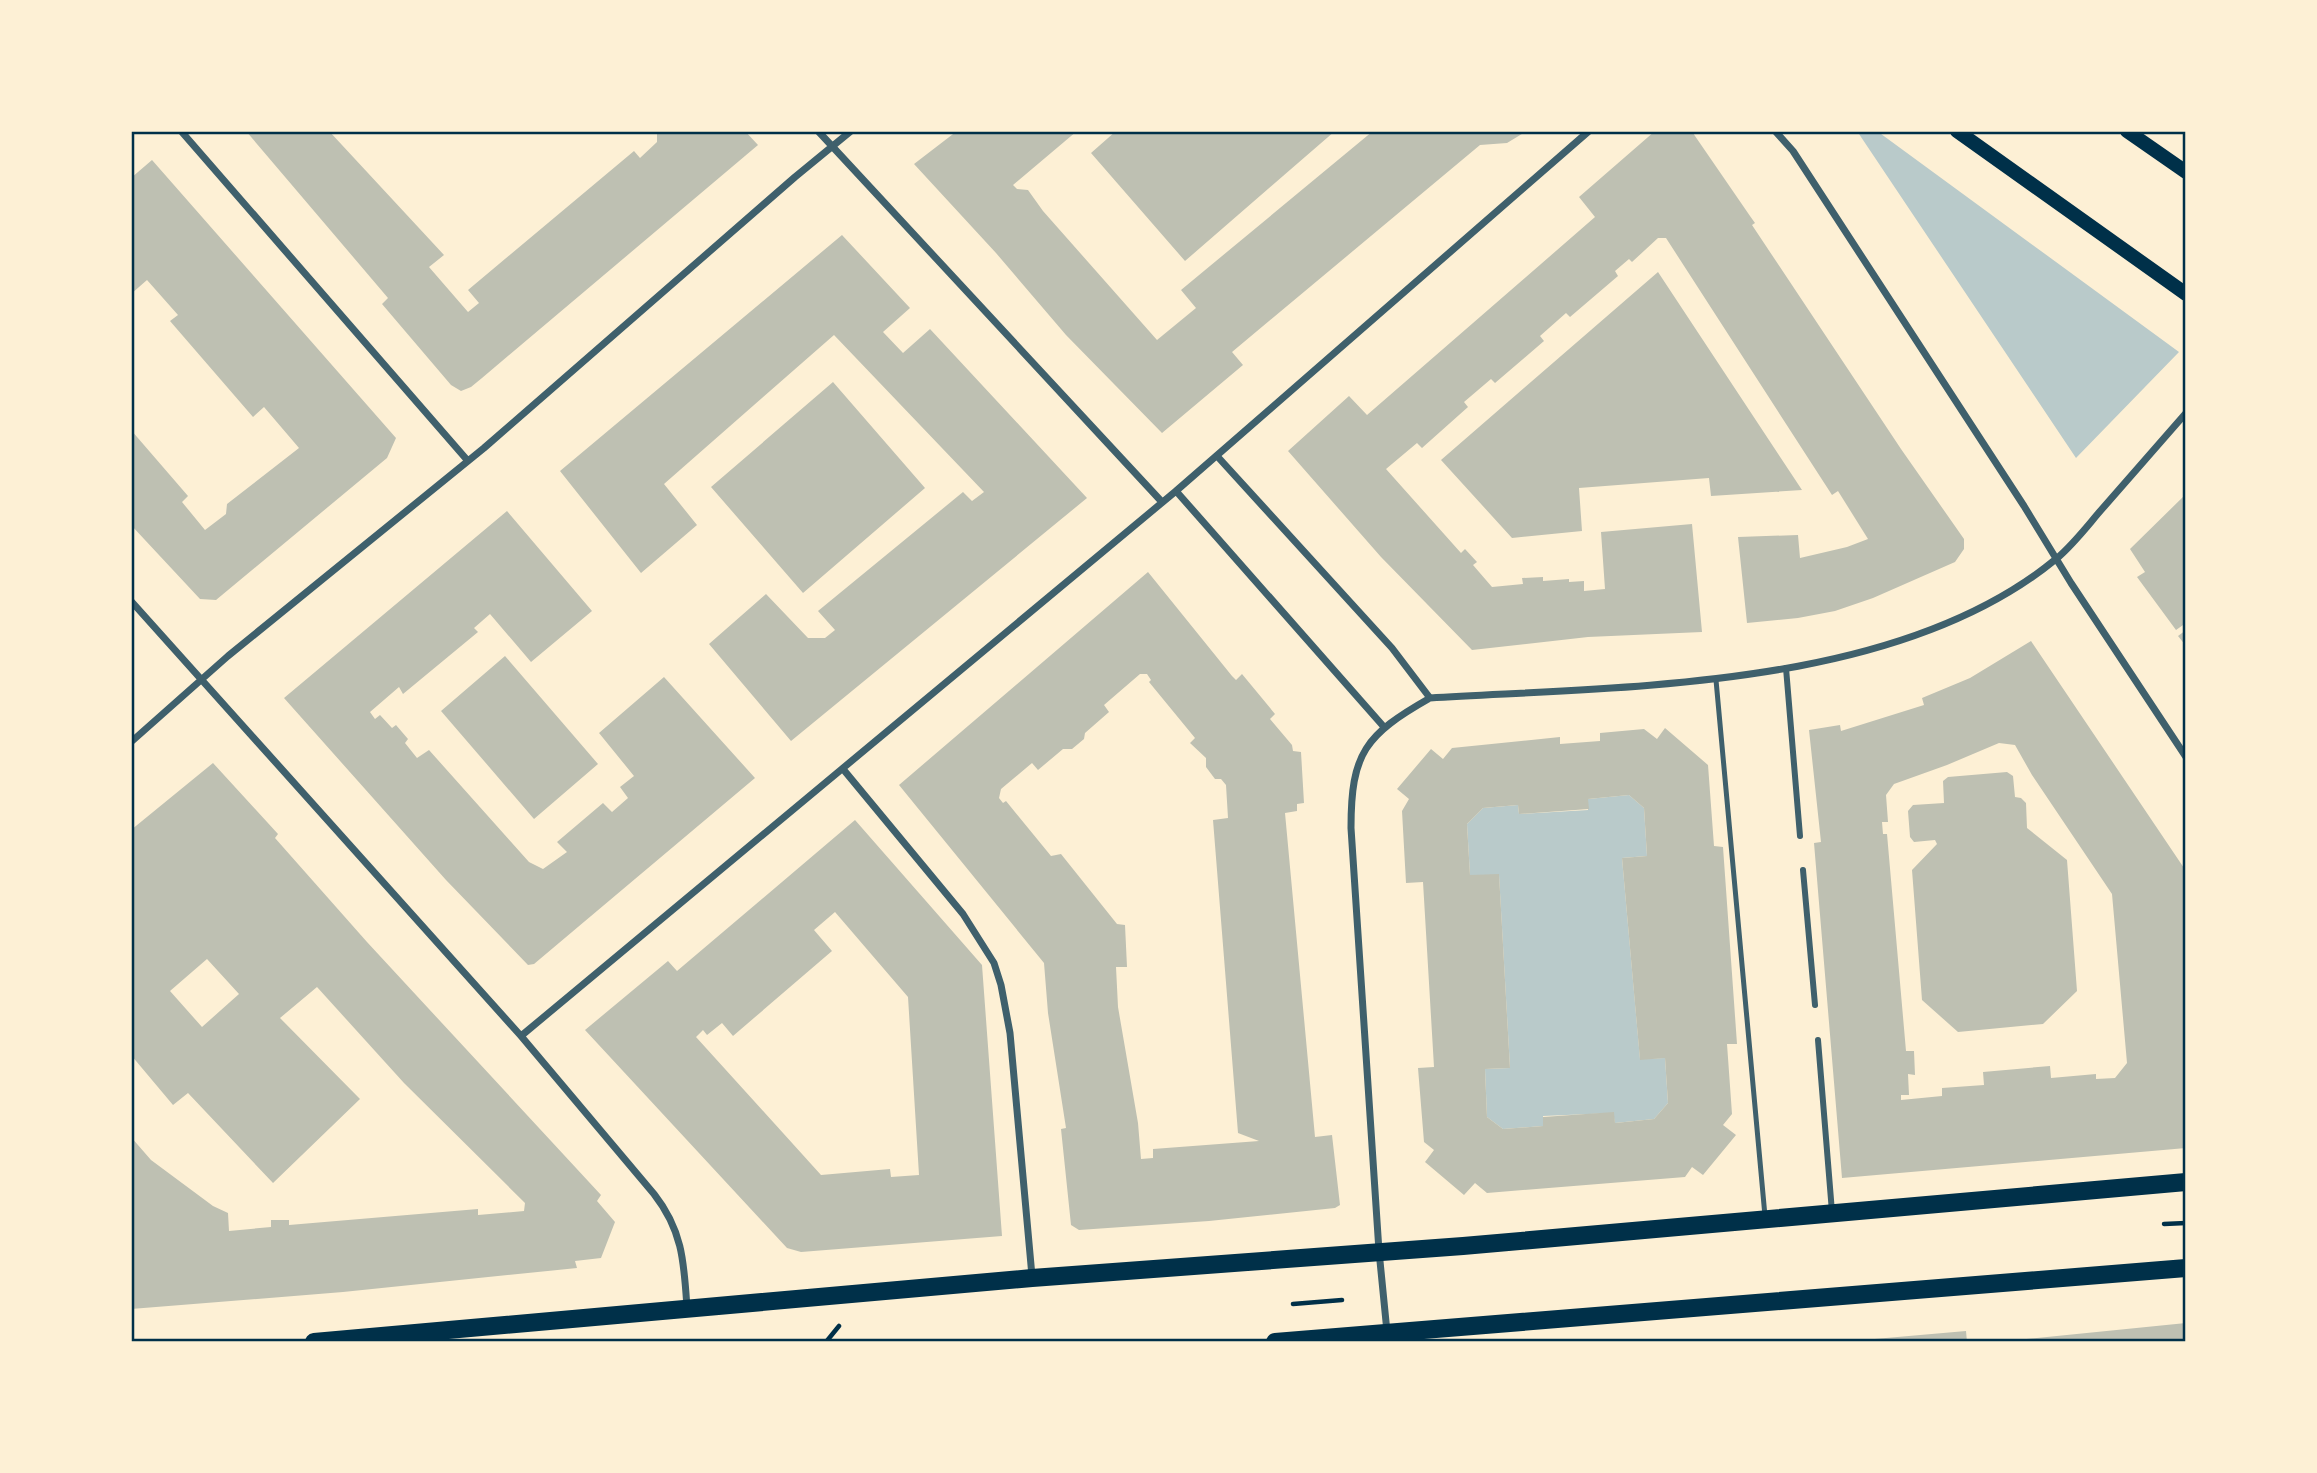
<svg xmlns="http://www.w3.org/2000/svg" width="2317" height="1473" viewBox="0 0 2317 1473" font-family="Mulish,sans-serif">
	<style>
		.green { fill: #b9caca }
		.building { fill: #bec0b2; fill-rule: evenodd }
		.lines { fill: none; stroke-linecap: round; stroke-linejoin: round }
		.path { stroke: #003049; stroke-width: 4.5 }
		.service { stroke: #3f606c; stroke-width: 5 }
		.pedestrian { stroke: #3f606c; stroke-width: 6 }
		.minor { stroke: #3f606c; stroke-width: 7 }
		.secondary { stroke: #003049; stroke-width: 14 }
		.primary { stroke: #003049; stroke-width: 18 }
		.neatline { fill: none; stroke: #003049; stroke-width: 2.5 }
	</style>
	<rect width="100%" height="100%" fill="#fdf0d5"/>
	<path class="green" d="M 1857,131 L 1877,131 L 2179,352 L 2076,458 Z
		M 1629,795 L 1644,808 L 1647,856 L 1622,858 L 1640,1059 L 1665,1058 L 1668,1103 L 1654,1119 L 1615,1123 L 1613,1113 L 1543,1116 L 1543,1126 L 1503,1129 L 1487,1117 L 1485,1069 L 1510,1068 L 1499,875 L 1470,875 L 1467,824 L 1483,808 L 1518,805 L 1519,814 L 1588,810 L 1588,799 Z"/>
	<path class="building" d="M 246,131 L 329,131 L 444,255 L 429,267 L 468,312 L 479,303 L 468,290 L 634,151 L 640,158 L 657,142 L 657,131 L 745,131 L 758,145 L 482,378 L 471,387 L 461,391 L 451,385 L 382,304 L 388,298 Z
		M 957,131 L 1077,131 L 1013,185 L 1017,189 L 1028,190 L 1043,211 L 1157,340 L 1196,308 L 1181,290 L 1373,131 L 1527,131 L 1507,143 L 1480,145 L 1232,352 L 1243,365 L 1162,433 L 1066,335 L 996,253 L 914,164 Z
		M 1116,131 L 1335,131 L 1185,261 L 1091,153 Z
		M 1655,131 L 1692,131 L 1695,136 L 1750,216 L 1755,223 L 1752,225 L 1901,449 L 1964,539 L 1964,549 L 1955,562 L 1873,598 L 1835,611 L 1798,618 L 1747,623 L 1738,537 L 1798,535 L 1800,558 L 1847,547 L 1868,539 L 1838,491 L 1832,495 L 1666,238 L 1658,238 L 1632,262 L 1629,259 L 1615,271 L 1618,276 L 1570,317 L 1566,313 L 1540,336 L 1544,341 L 1495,383 L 1491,379 L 1464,402 L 1468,407 L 1422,448 L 1417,443 L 1386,469 L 1461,553 L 1465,549 L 1477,562 L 1473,565 L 1492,587 L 1523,584 L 1522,578 L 1543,577 L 1543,581 L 1569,579 L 1569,582 L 1584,581 L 1584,591 L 1605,589 L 1601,532 L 1692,524 L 1702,632 L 1588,637 L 1472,650 L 1381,557 L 1288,451 L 1349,396 L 1367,415 L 1541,264 L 1595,217 L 1579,197 Z
		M 152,160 L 396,438 L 387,458 L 216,600 L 200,599 L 131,525 L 131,430 L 188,496 L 182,502 L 205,530 L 226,514 L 227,504 L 299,448 L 264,407 L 253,417 L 170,321 L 178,315 L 147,280 L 131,294 L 131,178 Z
		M 842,235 L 910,308 L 883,332 L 903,353 L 930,329 L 1087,498 L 791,741 L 709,644 L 766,594 L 808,638 L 825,638 L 835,630 L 818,611 L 963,492 L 972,501 L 984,492 L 834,335 L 664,484 L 697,525 L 641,573 L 560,471 Z
		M 1658,272 L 1802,490 L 1711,496 L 1709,478 L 1579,488 L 1582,531 L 1512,538 L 1441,460 Z
		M 833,382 L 925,488 L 803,593 L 711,487 Z
		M 2186,494 L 2186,623 L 2176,630 L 2137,577 L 2145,572 L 2130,549 Z
		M 507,511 L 592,611 L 531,662 L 490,614 L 474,628 L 478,632 L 403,694 L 399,687 L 370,712 L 375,719 L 380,715 L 392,728 L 396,725 L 408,739 L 405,743 L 417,758 L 429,750 L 529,862 L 543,869 L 567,852 L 557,842 L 603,803 L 612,812 L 628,798 L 620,787 L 634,776 L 599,733 L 664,677 L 755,778 L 534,964 L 528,965 L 446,880 L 284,698 Z
		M 1148,572 L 1232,676 L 1236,680 L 1242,674 L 1275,714 L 1270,719 L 1292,745 L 1293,751 L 1301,752 L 1304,803 L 1297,804 L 1297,811 L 1285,813 L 1315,1137 L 1332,1135 L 1340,1205 L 1335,1208 L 1209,1221 L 1079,1230 L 1071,1225 L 1061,1129 L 1066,1128 L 1048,1013 L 1044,963 L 899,785 ZM 1140,674 L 1147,674 L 1151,680 L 1149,682 L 1195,738 L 1190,743 L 1206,758 L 1206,767 L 1215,779 L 1221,779 L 1226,785 L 1228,818 L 1213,820 L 1238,1133 L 1259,1141 L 1153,1149 L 1153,1158 L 1141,1159 L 1138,1123 L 1118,1007 L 1116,967 L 1127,967 L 1125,925 L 1117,924 L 1061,854 L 1051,856 L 1006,801 L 1003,803 L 999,798 L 1001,789 L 1032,763 L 1038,770 L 1063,749 L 1072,749 L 1084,739 L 1085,733 L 1109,712 L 1104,705 Z
		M 2186,630 L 2186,646 L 2178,636 Z
		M 2031,641 L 2186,871 L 2186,1148 L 1842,1178 L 1814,843 L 1821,842 L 1809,730 L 1840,725 L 1841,731 L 1924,705 L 1922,698 L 1970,678 ZM 1999,743 L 2015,745 L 2032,775 L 2112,894 L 2127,1063 L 2115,1078 L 2096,1079 L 2096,1074 L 2051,1078 L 2050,1066 L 1983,1072 L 1984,1085 L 1942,1088 L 1942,1096 L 1901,1100 L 1901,1095 L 1909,1095 L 1908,1074 L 1915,1075 L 1914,1051 L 1906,1051 L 1887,834 L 1883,834 L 1882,822 L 1888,822 L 1886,795 L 1894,784 L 1947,765 Z
		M 505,656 L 598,764 L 534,819 L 441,711 Z
		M 1665,728 L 1708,765 L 1714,846 L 1723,847 L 1737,1044 L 1727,1044 L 1732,1114 L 1723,1125 L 1736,1135 L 1703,1175 L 1692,1167 L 1685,1177 L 1487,1193 L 1475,1183 L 1464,1195 L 1425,1162 L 1434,1150 L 1424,1142 L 1418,1068 L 1434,1067 L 1423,882 L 1406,883 L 1402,811 L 1409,799 L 1397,789 L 1431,749 L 1443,759 L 1452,748 L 1560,737 L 1560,744 L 1600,741 L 1600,733 L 1644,729 L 1657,739 ZM 1629,795 L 1644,808 L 1647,856 L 1622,858 L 1640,1060 L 1665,1058 L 1668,1103 L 1654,1119 L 1615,1123 L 1614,1112 L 1543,1117 L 1543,1126 L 1503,1129 L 1487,1117 L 1485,1069 L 1510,1068 L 1499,874 L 1470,875 L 1467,824 L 1483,808 L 1518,805 L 1519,814 L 1589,809 L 1588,799 Z
		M 213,763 L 278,834 L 275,838 L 367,942 L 601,1195 L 597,1201 L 615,1222 L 601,1258 L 575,1261 L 577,1268 L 343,1292 L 131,1309 L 131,1137 L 151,1160 L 213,1206 L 228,1213 L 229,1231 L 271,1227 L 271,1220 L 289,1220 L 289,1225 L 478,1209 L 478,1215 L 524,1211 L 525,1203 L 404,1083 L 317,987 L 280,1018 L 360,1099 L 273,1183 L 188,1093 L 173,1105 L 131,1055 L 131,830 ZM 207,959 L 239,994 L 202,1027 L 170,991 Z
		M 2007,772 L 2013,776 L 2015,797 L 2021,798 L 2026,803 L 2027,828 L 2067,860 L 2077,991 L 2043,1024 L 1958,1032 L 1922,1000 L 1912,870 L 1937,844 L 1935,840 L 1914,842 L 1910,837 L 1908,811 L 1913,805 L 1944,803 L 1943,781 L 1948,777 Z
		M 855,820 L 982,965 L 1002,1236 L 801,1252 L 787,1248 L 585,1030 L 668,961 L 677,971 ZM 835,912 L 908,997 L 919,1175 L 891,1177 L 890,1169 L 821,1175 L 696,1037 L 703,1030 L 707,1035 L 722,1023 L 733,1036 L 832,951 L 814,930 Z
		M 2186,1323 L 2186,1342 L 2016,1342 L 2016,1340 Z
		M 1966,1331 L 1967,1342 L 1863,1342 L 1863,1340 Z"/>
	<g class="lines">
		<path class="path" d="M 2164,1224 L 2186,1223
			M 1293,1304 L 1342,1300
			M 826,1342 L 839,1326"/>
		<path class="service" d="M 1716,680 L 1765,1216"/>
		<path class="pedestrian" d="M 1786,668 L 1800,836
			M 1803,870 L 1815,1005
			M 1818,1040 L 1832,1212"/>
		<path class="minor" d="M 181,131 L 468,461
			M 818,131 L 1162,502
			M 1775,131 L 1793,151 L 2024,506 L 2071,583 L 2186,757
			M 1217,456 L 1392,648 L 1430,698
			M 1176,491 L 1384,727
			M 131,601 L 521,1036 L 654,1194 C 683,1231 684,1263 687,1308
			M 131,742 L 228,656 L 484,448 L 795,177 L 851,131
			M 843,769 L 963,914 L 994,963 L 1001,985 L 1010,1033 L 1032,1276
			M 521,1036 L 1176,491 L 1589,131
			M 1388,1342 L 1379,1251 L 1351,828 C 1351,753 1365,735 1430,698 C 1626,686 1897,690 2056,559 C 2073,545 2088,525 2102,509 C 2130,477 2158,445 2186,413"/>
		<path class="secondary" d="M 1957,131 L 2186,294
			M 2127,131 L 2186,172"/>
		<path class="primary" d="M 314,1342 L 1032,1278 L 1463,1246 L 2186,1182
			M 1275,1342 L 2186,1268"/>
	</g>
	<rect width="2317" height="1473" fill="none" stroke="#fdf0d5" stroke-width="266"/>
	<rect x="133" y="133" width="2051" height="1207" class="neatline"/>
</svg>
